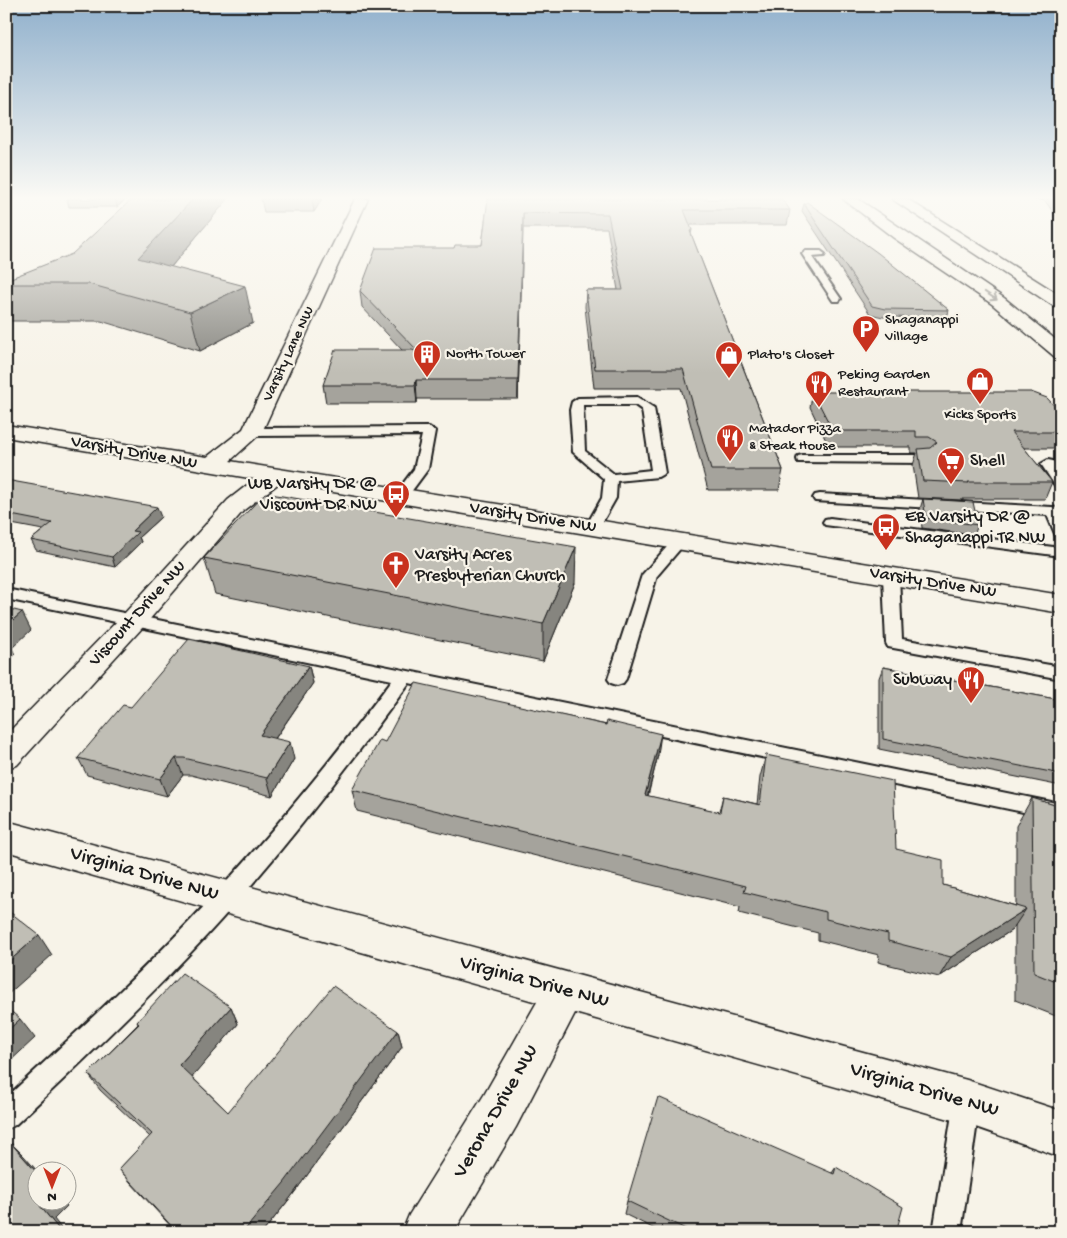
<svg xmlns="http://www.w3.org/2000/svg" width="1067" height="1238" viewBox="0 0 1067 1238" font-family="'Gochi Hand',sans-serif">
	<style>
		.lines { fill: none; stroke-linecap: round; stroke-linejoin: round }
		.service-casing { stroke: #1c1c1c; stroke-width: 4 }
		.minor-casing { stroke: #1c1c1c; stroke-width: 3 }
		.primary-casing { stroke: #1c1c1c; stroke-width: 3 }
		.service { fill: #f7f3e8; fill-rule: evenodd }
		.minor { fill: #f7f3e8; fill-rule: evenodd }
		.primary { fill: #f7f3e8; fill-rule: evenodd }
		.wall { fill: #a5a39c; stroke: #1c1c1c }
		.shaded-wall { fill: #86857f; stroke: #1c1c1c }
		.building { fill: #c0beb5; stroke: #1c1c1c }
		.oneway { stroke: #94928c }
		.labels { text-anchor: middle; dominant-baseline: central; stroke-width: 4.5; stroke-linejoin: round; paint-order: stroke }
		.far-poi-label { font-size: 15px; fill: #1c1c1c; stroke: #f7f3e8; text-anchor: start }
		.far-street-label { font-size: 15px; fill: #1c1c1c; stroke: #f7f3e8 }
		.street-label { font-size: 18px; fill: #1c1c1c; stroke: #f7f3e8 }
		.poi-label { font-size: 18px; fill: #1c1c1c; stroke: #f7f3e8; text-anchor: start }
		.near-street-label { font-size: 21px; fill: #1c1c1c; stroke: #f7f3e8 }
	</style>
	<rect width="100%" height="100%" fill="#f7f3e8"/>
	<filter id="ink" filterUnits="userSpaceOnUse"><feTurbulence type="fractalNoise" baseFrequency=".02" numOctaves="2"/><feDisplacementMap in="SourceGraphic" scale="10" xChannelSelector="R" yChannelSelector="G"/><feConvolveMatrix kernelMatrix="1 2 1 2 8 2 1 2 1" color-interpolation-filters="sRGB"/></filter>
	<g filter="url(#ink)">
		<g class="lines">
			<g class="service-casing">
				<path id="service" d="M 821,251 L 825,254 L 824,256 L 812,257 L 841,299 L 839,301 L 833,301 L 802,254 L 806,251 Z
					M 637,397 L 654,408 L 665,473 L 658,477 L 617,481 L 616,498 L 599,528 L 597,531 L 587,531 L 585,528 L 602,498 L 604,479 L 573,452 L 570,410 L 572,402 L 578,398 ZM 583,405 L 635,405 L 642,410 L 651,470 L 614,474 L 585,451 Z
					M 429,427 L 435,431 L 428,469 L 405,500 L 400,501 L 393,497 L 414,469 L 422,435 L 252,436 L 246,432 L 252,428 Z
					M 803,455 L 924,455 L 930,459 L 924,463 L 798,462 L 797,459 L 798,456 Z
					M 1048,460 L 1053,461 L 1061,473 L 1061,488 L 1056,487 L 1041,464 Z
					M 820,494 L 1052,507 L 1057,508 L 1061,515 L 1061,537 L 1056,536 L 1047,515 L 815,501 L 813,498 L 815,495 Z
					M 830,518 L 1061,548 L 1061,556 L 825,525 L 823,522 L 825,519 Z
					M 679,538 L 684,539 L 686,542 L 657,576 L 626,679 L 623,683 L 617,685 L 611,683 L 608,679 L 642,575 L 674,539 Z
					M 891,571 L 896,573 L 899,576 L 902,639 L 1061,667 L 1061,679 L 888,647 L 886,643 L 883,576 L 886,573 Z
					M 6,589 L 1061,804 L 1061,820 L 409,683 C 346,770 280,855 208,934 C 147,1000 81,1063 15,1125 L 6,1129 L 6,1098 C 69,1039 133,981 192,919 C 264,843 330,763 392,680 L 6,599 Z
					M 967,1089 L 976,1093 L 980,1102 L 961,1232 L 933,1232 L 954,1102 L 958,1093 Z"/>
			</g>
			<g class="minor-casing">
				<path id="minor" d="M 355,199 L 368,199 L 262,432 L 230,461 L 1061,595 L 1061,613 L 279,483 L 244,510 L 143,627 L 17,765 L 6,768 L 6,735 L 123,615 L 228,500 L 255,479 L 6,437 L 6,425 L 207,457 L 243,429 Z
					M 6,821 L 967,1080 L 1061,1111 L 1061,1157 L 967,1124 L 575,1013 L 516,1127 L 454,1232 L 402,1232 L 409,1215 L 484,1095 L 537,1002 L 6,851 Z"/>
			</g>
			<g class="primary-casing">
				<path id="primary" d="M 843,199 L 858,199 L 1004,298 L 1061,344 L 1061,358 L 1055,357 L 992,304 L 894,238 Z
					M 892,199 L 907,199 L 1061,296 L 1061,308 L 1055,307 Z"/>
			</g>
			<use href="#service" class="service"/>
			<use href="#minor" class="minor"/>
			<use href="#primary" class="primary"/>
		</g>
		<path class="wall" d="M 67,199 L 126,199 L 117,207 L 69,207 Z
			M 228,199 L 171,267 L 253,323 L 200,351 L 101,321 L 11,321 L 6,310 L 6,280 Z
			M 261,199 L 322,199 L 314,212 L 264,212 Z
			M 488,199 L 790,210 L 787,225 L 689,225 L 692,230 L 691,234 L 783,470 L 779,490 L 708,490 L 681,388 L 594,388 L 585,307 L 586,290 L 618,290 L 607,228 L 523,228 L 518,399 L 417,399 L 417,403 L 326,403 L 323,385 L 402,350 L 362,307 L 360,291 L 454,248 L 482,245 Z
			M 1034,199 L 1061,199 L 1061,223 L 1045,201 Z
			M 804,204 L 949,310 L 947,318 L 883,317 L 870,314 L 802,211 Z
			M 813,392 L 1061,413 L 1061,448 L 1024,448 L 1052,482 L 1045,499 L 963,499 L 963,500 L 918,498 L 913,465 L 917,453 L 911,453 L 911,447 L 829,447 L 810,407 Z
			M 6,480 L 161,517 L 139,537 L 141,542 L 115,567 L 36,550 L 31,540 L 43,530 L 6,523 Z
			M 923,499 L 978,525 L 974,535 L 922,528 L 920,509 Z
			M 204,558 L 575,583 L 543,661 L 215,594 Z
			M 309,666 L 313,683 L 275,739 L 294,759 L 272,796 L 191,775 L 183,775 L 167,796 L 87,775 L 78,758 L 131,707 Z
			M 883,667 L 1061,700 L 1061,786 L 879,749 L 879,678 Z
			M 385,742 L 658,755 L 648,796 L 719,812 L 723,796 L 757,804 L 760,777 L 766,755 L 896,849 L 943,885 L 1016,906 L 1016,826 L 1032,798 L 1061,807 L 1061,1018 L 1015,1000 L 1015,925 L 1012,930 L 939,977 L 878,962 L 879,955 L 818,940 L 818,933 L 739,913 L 740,907 L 357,811 L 352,790 Z
			M 231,1007 L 238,1024 L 192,1077 L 228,1112 L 398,1031 L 402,1047 L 291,1197 L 263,1232 L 176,1232 L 131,1183 L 119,1169 L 150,1137 L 100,1090 L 88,1074 L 138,1024 L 137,1022 Z
			M 836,1167 L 896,1232 L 661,1232 L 624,1214 L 627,1201 L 832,1173 Z"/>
		<path class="shaded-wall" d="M 115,199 L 126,199 L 117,207 Z
			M 193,199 L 228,199 L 148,294 L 138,258 Z
			M 312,199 L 322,199 L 314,212 Z
			M 523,213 L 523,228 L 518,399 L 518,380 Z
			M 245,286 L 253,323 L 200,351 L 190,312 Z
			M 416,380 L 417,399 L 417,403 L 415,385 Z
			M 157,507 L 161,517 L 139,537 L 141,542 L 115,567 L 112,557 L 132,531 Z
			M 576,547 L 575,583 L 543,661 L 543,624 Z
			M 22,612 L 31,630 L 12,648 L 15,655 L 6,664 L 6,626 Z
			M 309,666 L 313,683 L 265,753 L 260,735 Z
			M 661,734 L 658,755 L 642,817 L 645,795 Z
			M 290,742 L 294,759 L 272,796 L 267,778 Z
			M 176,758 L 183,775 L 167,796 L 160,779 Z
			M 1026,909 L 1012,930 L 939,977 L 951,957 Z
			M 39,935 L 52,955 L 6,996 L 6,964 Z
			M 231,1007 L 238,1024 L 189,1081 L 179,1065 Z
			M 20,1019 L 35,1038 L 6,1065 L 6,1032 Z
			M 398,1031 L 402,1047 L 291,1197 L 263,1232 L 243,1232 Z
			M 9,1141 L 24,1156 L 38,1172 L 38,1174 Z
			M 46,1200 L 62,1200 L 67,1206 L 54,1219 L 64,1232 L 61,1232 L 40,1206 Z"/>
		<path class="building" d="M 132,199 L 193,199 L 138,258 L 245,286 L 190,312 L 89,284 L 6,284 L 6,280 L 72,254 Z
			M 488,199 L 782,199 L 790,210 L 684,210 L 692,230 L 690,231 L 783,470 L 711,470 L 683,369 L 595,369 L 586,290 L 623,290 L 608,214 L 523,213 L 518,380 L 416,380 L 415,385 L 323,385 L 335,350 L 412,350 L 419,352 L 360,291 L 376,248 L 454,248 L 455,245 L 482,245 Z
			M 1055,199 L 1061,199 L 1061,207 Z
			M 807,202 L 878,253 L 949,310 L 885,309 L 872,306 L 804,204 Z
			M 813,392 L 1031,392 L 1047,398 L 1061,413 L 1061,432 L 1011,432 L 1052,482 L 968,482 L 969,483 L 923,481 L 918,449 L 930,448 L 937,442 L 929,437 L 916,437 L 916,431 L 833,431 Z
			M 6,480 L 157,507 L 132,531 L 138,532 L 112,557 L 31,540 L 52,523 L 6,514 Z
			M 265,493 L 576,547 L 543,624 L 204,558 Z
			M 923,499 L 973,502 L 978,525 L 926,518 Z
			M 6,608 L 22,612 L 6,626 Z
			M 189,639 L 309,666 L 260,735 L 290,742 L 267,778 L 184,758 L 176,758 L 160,779 L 78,758 L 123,705 L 131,707 Z
			M 883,667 L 1061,700 L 1061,774 L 883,739 Z
			M 416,683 L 606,725 L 607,721 L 661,734 L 645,795 L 720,812 L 723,796 L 760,805 L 766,755 L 893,781 L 896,849 L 943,860 L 943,885 L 1026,909 L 951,957 L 888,941 L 888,934 L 826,919 L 826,912 L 744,892 L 746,886 L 352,790 L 380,740 L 385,742 Z
			M 1032,798 L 1061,807 L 1061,984 L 1034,973 Z
			M 6,909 L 39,935 L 6,964 Z
			M 182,973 L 231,1007 L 179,1065 L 228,1112 L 333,986 L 398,1031 L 284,1183 L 243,1232 L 177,1232 L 119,1169 L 152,1134 L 88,1074 L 139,1024 L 137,1022 Z
			M 6,1007 L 20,1019 L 6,1032 Z
			M 658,1097 L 834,1174 L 836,1167 L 903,1207 L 896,1232 L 692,1232 L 627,1201 Z
			M 9,1141 L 38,1174 L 38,1200 L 46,1200 L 40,1206 L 61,1232 L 6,1232 L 6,1144 Z"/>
		<defs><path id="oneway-shaft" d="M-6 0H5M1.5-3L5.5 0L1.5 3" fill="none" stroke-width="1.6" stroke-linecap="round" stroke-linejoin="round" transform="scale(1.25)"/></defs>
		<use class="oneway" href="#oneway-shaft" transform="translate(991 296) rotate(34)"/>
	</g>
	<linearGradient id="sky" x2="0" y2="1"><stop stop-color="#90b0cc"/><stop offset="0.53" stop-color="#fbfaf5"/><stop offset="1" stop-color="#fbfaf5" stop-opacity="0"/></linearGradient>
	<rect width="1067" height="373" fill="url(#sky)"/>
	<defs>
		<g id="parking-pin" transform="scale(1.4375)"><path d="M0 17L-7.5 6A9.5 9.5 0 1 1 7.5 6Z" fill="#c8321e" stroke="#f7f3e8"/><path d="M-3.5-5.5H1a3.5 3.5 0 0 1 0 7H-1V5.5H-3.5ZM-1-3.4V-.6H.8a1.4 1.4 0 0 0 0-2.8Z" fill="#fff"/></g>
		<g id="building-pin" transform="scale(1.4375)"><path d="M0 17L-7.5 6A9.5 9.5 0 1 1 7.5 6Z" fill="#c8321e" stroke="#f7f3e8"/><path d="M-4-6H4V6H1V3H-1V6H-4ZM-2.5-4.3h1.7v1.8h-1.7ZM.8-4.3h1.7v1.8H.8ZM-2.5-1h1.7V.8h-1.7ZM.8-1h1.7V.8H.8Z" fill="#fff"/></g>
		<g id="shop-pin" transform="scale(1.4375)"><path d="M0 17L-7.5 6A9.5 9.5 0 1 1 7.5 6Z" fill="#c8321e" stroke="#f7f3e8"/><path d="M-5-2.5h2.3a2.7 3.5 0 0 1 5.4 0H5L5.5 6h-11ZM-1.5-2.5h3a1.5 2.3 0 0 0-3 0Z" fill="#fff"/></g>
		<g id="restaurant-pin" transform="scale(1.4375)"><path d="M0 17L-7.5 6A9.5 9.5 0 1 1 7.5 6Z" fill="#c8321e" stroke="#f7f3e8"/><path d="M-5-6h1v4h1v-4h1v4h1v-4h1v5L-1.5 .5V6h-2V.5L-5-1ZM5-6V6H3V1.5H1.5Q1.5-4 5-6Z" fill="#fff"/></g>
		<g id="supermarket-pin" transform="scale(1.4375)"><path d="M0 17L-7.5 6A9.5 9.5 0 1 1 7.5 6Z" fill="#c8321e" stroke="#f7f3e8"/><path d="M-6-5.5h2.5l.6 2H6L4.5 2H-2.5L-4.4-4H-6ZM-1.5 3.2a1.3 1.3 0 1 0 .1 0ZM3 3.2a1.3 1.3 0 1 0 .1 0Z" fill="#fff"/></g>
		<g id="bus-pin" transform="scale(1.4375)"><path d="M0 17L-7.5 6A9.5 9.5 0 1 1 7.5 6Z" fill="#c8321e" stroke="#f7f3e8"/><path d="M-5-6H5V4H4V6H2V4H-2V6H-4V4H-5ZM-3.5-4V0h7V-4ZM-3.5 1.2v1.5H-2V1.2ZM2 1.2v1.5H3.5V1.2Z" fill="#fff"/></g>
		<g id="church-pin" transform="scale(1.4375)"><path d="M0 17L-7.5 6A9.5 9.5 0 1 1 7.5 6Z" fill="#c8321e" stroke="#f7f3e8"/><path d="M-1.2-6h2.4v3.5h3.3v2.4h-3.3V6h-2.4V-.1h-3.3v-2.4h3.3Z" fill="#fff"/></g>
	</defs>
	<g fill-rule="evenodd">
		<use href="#parking-pin" x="866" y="329"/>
		<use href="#building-pin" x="427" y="354"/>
		<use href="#shop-pin" x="729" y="355"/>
		<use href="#shop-pin" x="980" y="381"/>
		<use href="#restaurant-pin" x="819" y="384"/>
		<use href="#restaurant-pin" x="730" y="438"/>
		<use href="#supermarket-pin" x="951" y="461"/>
		<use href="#bus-pin" x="396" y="494"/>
		<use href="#bus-pin" x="886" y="527"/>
		<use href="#church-pin" x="396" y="565"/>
		<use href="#restaurant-pin" x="971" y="680"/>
	</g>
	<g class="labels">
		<g class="far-poi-label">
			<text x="885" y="320">Shaganappi<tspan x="885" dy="17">Village</tspan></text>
			<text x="446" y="354">North Tower</text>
			<text x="748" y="355">Plato's Closet</text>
			<text x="838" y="375">Peking Garden<tspan x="838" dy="17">Restaurant</tspan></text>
			<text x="980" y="415" text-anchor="middle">Kicks Sports</text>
			<text x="749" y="429">Matador Pizza<tspan x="749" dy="17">&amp; Steak House</tspan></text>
		</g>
		<g class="far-street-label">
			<text transform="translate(289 354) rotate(-65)">Varsity Lane NW</text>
		</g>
		<g class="street-label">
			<text transform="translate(134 453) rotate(10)">Varsity Drive NW</text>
			<text transform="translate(533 518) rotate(9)">Varsity Drive NW</text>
			<text transform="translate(933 583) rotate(9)">Varsity Drive NW</text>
			<text transform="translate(138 614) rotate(-48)">Viscount Drive NW</text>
		</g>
		<g class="poi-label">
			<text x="970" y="461">Shell</text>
			<text x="377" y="484" text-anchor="end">WB Varsity DR @<tspan x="377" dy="21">Viscount DR NW</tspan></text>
			<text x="905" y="517">EB Varsity DR @<tspan x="905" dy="21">Shaganappi TR NW</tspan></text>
			<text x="415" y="555">Varsity Acres<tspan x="415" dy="21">Presbyterian Church</tspan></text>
			<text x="952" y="680" text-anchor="end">Subway</text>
		</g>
		<g class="near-street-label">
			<text transform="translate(144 875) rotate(16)">Virginia Drive NW</text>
			<text transform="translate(534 983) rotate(15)">Virginia Drive NW</text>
			<text transform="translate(924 1091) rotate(16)">Virginia Drive NW</text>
			<text transform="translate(497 1112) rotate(-60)">Verona Drive NW</text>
		</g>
	</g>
	<rect width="1067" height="1238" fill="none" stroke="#f7f3e8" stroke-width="25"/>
	<rect x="12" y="12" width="1042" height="1213" fill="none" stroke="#1c1c1c" stroke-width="2" filter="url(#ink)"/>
	<g transform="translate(52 1186) rotate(180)"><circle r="24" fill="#f7f3e8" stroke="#9f9d96"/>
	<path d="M0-4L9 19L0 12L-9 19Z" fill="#c8321e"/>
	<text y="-8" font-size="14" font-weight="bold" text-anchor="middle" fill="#1c1c1c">N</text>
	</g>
</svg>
